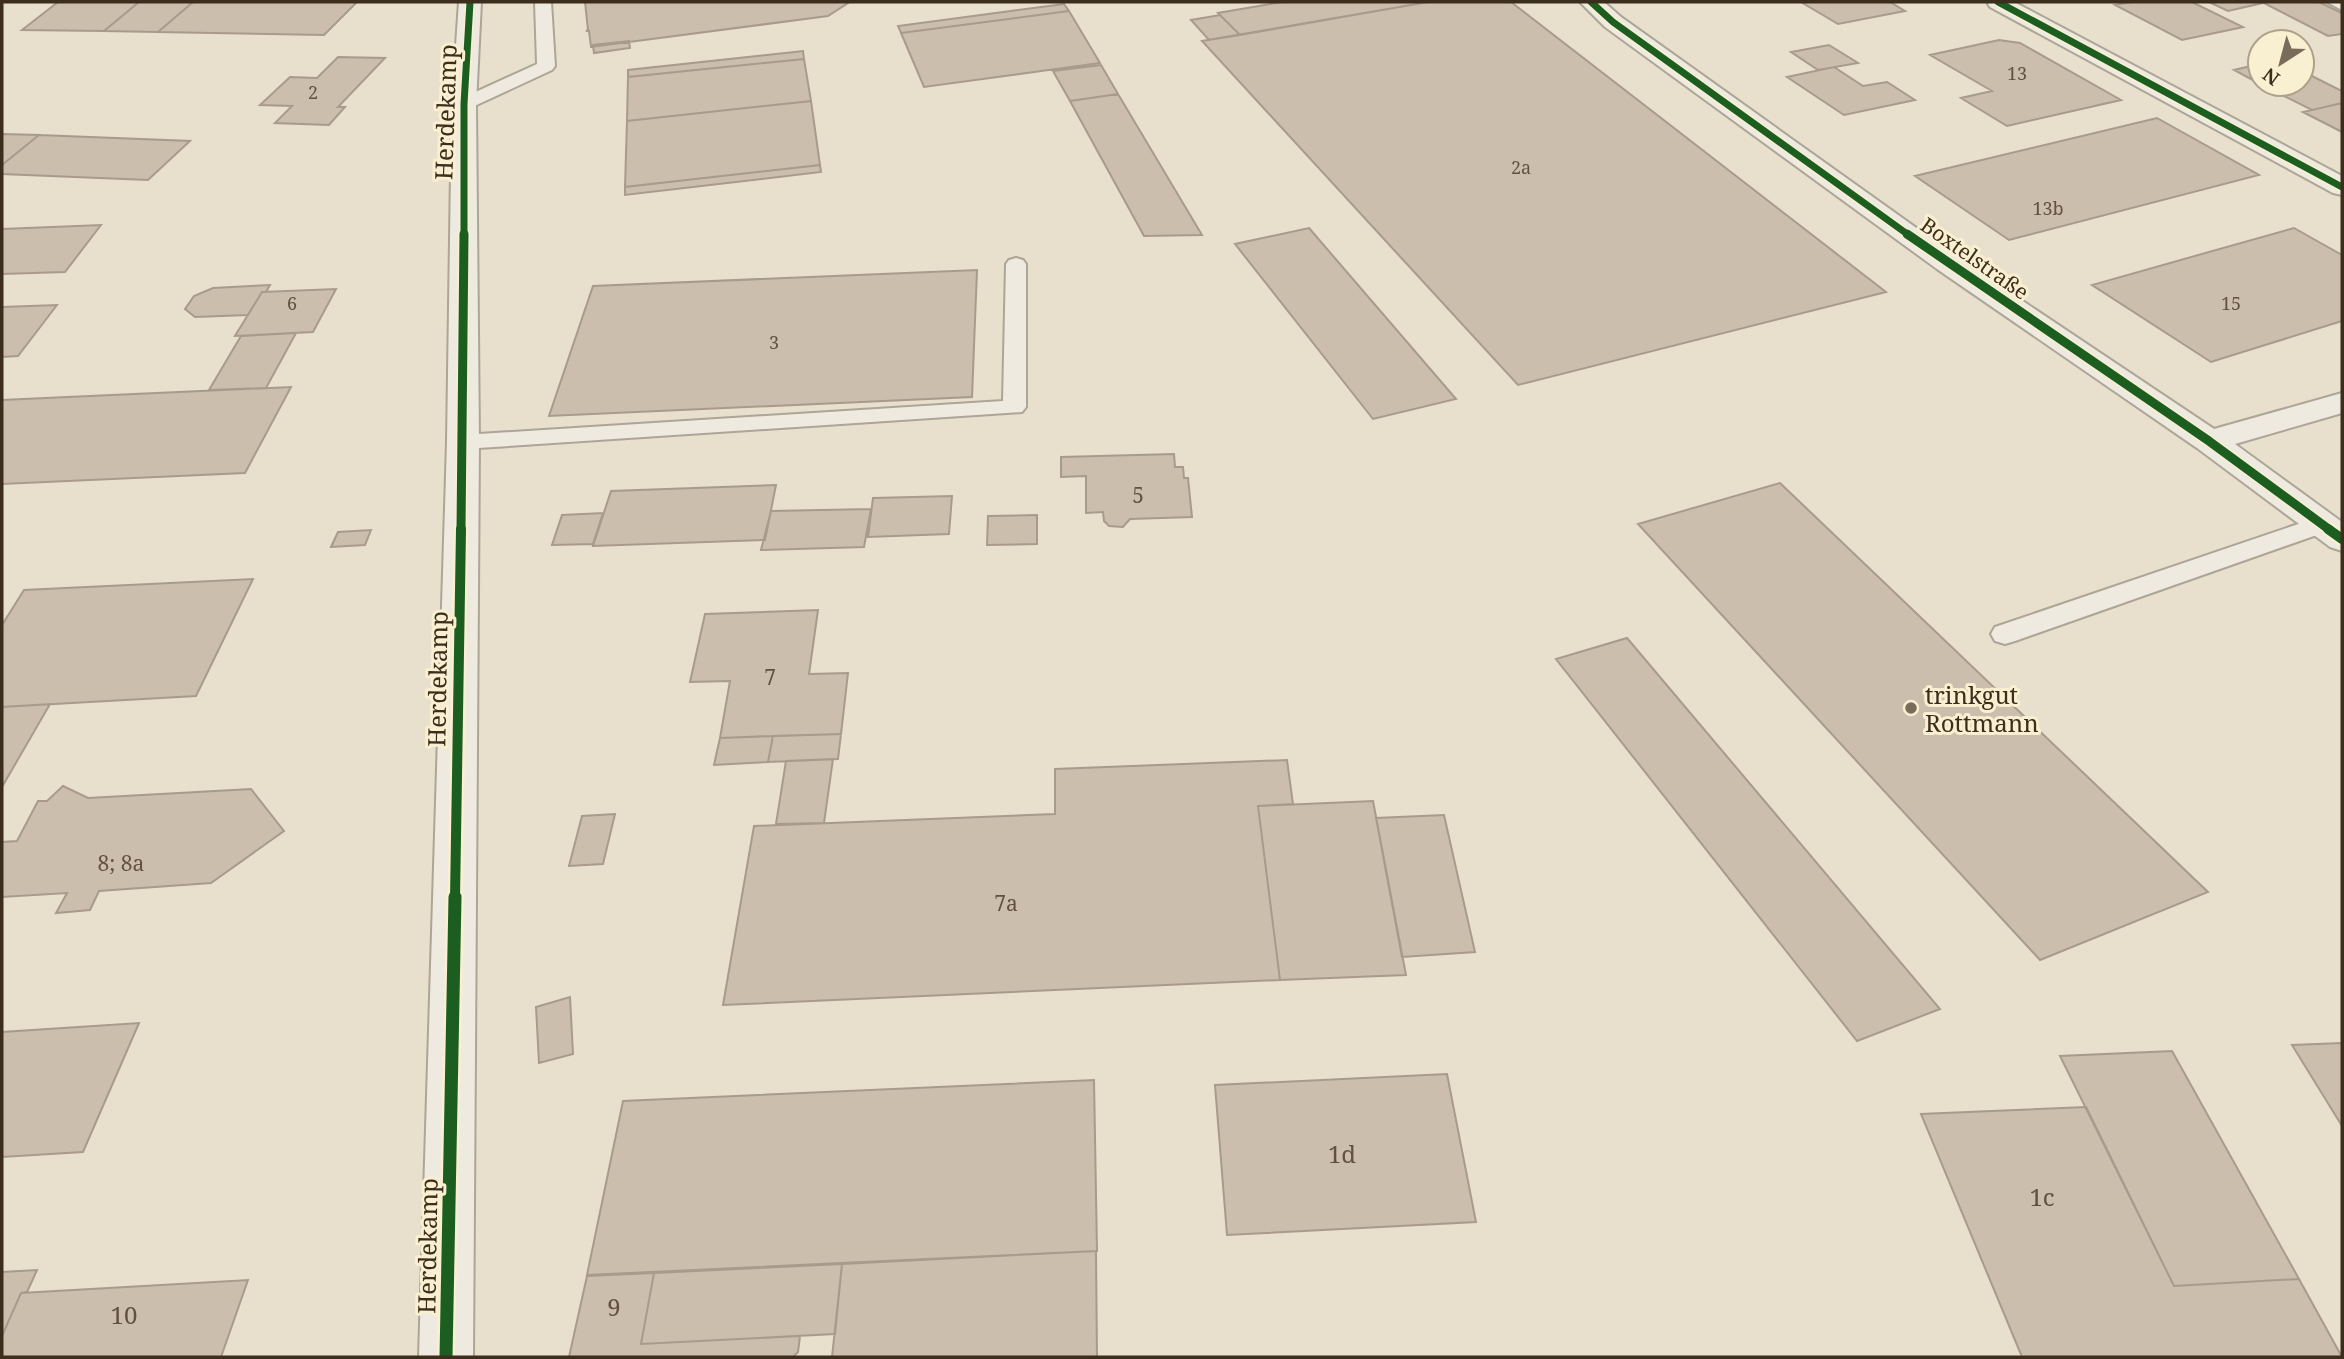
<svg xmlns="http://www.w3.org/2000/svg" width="2344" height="1359" viewBox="0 0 2344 1359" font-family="'Noto Serif',serif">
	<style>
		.building { fill: #ccbead; stroke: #a89b8b; stroke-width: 2 }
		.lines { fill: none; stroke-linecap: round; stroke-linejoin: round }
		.lane-casing { stroke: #ada596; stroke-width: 4 }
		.street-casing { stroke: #ada596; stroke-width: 4 }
		.lane { fill: #efeadf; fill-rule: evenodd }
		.street { fill: #efeadf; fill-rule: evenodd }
		.cycleway-far3-casing { stroke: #f9efd1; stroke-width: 10 }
		.cycleway-far2-casing { stroke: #f9efd1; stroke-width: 12 }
		.cycleway-far1-casing { stroke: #f9efd1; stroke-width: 15 }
		.cycleway-casing { stroke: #f9efd1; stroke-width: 18 }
		.cycleway-far3 { stroke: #1b5e20; stroke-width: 7 }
		.cycleway-far2 { stroke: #1b5e20; stroke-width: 9 }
		.cycleway-far1 { stroke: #1b5e20; stroke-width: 10 }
		.cycleway { stroke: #1b5e20; stroke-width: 13 }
		.poi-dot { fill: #796c5a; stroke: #f9efd1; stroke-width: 2.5 }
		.labels { text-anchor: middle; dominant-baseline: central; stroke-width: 6; stroke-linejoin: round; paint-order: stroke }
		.far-number-label { font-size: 18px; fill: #615140 }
		.far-street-label { font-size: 21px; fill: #3d2d1c; stroke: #f9efd1 }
		.number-label { font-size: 21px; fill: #615140 }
		.street-label { font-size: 24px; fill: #3d2d1c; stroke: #f9efd1 }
		.poi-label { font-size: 24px; fill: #3d2d1c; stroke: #f9efd1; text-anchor: start }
		.near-number-label { font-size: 24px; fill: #615140 }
	</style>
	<rect width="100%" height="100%" fill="#e8e0cc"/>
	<path class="building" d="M 58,2 L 139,2 L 104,31 L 22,30 Z
		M 139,2 L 193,2 L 158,32 L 104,31 Z
		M 193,2 L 357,2 L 324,35 L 158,32 Z
		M 582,2 L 845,2 L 848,3 L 828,16 L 591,47 L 589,31 L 586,31 L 588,30 L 585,2 Z
		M 1282,2 L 1428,2 L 1240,35 L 1218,13 Z
		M 1428,2 L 1511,2 L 1886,292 L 1518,385 L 1202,41 Z
		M 1801,2 L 1890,2 L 1905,11 L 1838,24 Z
		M 2131,2 L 2192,2 L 2243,27 L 2182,40 L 2115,5 Z
		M 2209,2 L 2260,2 L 2263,3 L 2228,11 Z
		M 2262,2 L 2319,2 L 2342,13 L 2342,34 L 2328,36 Z
		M 1064,4 L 1069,11 L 901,33 L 898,26 Z
		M 1069,11 L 1100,63 L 924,87 L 901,33 Z
		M 1220,15 L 1240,35 L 1209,40 L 1191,20 Z
		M 1999,40 L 2020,43 L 2121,100 L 2007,126 L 1961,98 L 1992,91 L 1930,55 Z
		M 629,41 L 630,48 L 594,53 L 593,45 Z
		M 1829,45 L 1858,63 L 1818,70 L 1791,52 Z
		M 803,51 L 804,59 L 628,77 L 628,70 Z
		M 338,57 L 385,58 L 338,107 L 345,107 L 329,125 L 275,123 L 292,106 L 260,105 L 290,77 L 317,78 Z
		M 804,59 L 811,101 L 627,121 L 628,77 Z
		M 2260,64 L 2260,84 L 2234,70 Z
		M 1101,65 L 1118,94 L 1070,101 L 1053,71 Z
		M 1834,67 L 1863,86 L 1887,82 L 1915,100 L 1844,115 L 1787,77 Z
		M 2302,71 L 2342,91 L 2342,103 L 2312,110 L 2260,84 L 2302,84 Z
		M 1118,94 L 1202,235 L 1144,236 L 1070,101 Z
		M 811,101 L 820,165 L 625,187 L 627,121 Z
		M 2342,103 L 2342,132 L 2303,112 L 2312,110 Z
		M 2157,118 L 2259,175 L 2009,240 L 1915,176 Z
		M 2,134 L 39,135 L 2,165 Z
		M 39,135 L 190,141 L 148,180 L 2,174 L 2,165 Z
		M 820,165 L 821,172 L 625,195 L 625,187 Z
		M 101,225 L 65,272 L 2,274 L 2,229 Z
		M 1309,228 L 1456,399 L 1373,419 L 1235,244 Z
		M 2294,228 L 2342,255 L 2342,321 L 2211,362 L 2092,285 Z
		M 977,270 L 972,397 L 549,416 L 593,286 Z
		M 270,285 L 266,292 L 262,292 L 248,315 L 195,317 L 185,309 L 194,296 L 213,288 Z
		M 336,289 L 313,332 L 235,336 L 262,292 Z
		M 57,305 L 18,356 L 2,357 L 2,307 Z
		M 296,333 L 266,388 L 209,390 L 241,336 Z
		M 291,387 L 245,473 L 2,484 L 2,400 Z
		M 1174,454 L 1175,467 L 1183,467 L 1184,478 L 1188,478 L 1192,517 L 1130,519 L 1123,527 L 1109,526 L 1104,521 L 1103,512 L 1086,513 L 1086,476 L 1061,477 L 1061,457 Z
		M 1780,483 L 2208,892 L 2040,960 L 1638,524 Z
		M 776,485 L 765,540 L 593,546 L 611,491 Z
		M 952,496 L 949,534 L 868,537 L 873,498 Z
		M 871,509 L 864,547 L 761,550 L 771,511 Z
		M 603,513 L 593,544 L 552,545 L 562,515 Z
		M 1037,515 L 1037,544 L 987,545 L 988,516 Z
		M 371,530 L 365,545 L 331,547 L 338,532 Z
		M 253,579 L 196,696 L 2,707 L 2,625 L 24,590 Z
		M 818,610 L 809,674 L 848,673 L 841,734 L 720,738 L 730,681 L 690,682 L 705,614 Z
		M 1627,638 L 1940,1009 L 1857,1041 L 1556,659 Z
		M 50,704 L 2,787 L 2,707 Z
		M 841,734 L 838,759 L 768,762 L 773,736 Z
		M 773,736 L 768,762 L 714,765 L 720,738 Z
		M 833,759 L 824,823 L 776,824 L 786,761 Z
		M 1287,760 L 1293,804 L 1258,806 L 1280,980 L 723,1005 L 754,826 L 1055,814 L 1055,769 Z
		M 63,786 L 88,798 L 251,789 L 284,831 L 211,883 L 99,891 L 90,910 L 56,913 L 67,893 L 2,897 L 2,842 L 17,841 L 38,801 L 47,801 Z
		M 1373,801 L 1406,975 L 1280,980 L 1258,806 Z
		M 615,814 L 603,864 L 569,866 L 582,816 Z
		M 1444,815 L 1475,952 L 1402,957 L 1376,818 Z
		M 570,997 L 573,1054 L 539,1063 L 536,1007 Z
		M 139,1023 L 83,1152 L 2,1157 L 2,1032 Z
		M 2342,1043 L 2342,1126 L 2292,1045 Z
		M 2172,1051 L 2299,1279 L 2174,1286 L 2060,1056 Z
		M 1447,1074 L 1476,1222 L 1227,1235 L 1215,1085 Z
		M 1094,1080 L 1097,1251 L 587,1275 L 623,1101 Z
		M 2086,1107 L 2174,1286 L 2299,1279 L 2342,1357 L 2022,1357 L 1921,1114 Z
		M 1096,1251 L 1097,1357 L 832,1357 L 842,1264 Z
		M 842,1264 L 835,1334 L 641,1344 L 654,1273 Z
		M 37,1270 L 27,1292 L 21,1293 L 2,1336 L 2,1272 Z
		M 654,1273 L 641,1344 L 800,1336 L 798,1352 L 793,1357 L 569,1357 L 587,1276 Z
		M 248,1280 L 221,1357 L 2,1357 L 2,1336 L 21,1293 Z"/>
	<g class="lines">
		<g class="lane-casing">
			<path id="lane" d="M 535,2 L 551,2 L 555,66 L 552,70 L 470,108 L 458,108 L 455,104 L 458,100 L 537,64 Z
				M 2327,2 L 2342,2 L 2342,10 Z
				M 1016,258 L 1023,260 L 1026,264 L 1026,407 L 1022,412 L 463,449 L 455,447 L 451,442 L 455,437 L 463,435 L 1003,401 L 1006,264 L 1009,260 Z
				M 2322,516 L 2331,518 L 2335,524 L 2331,530 L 2015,641 L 2005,644 L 1995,641 L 1991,634 L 1995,627 Z"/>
		</g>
		<g class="street-casing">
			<path id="street" d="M 459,2 L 481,2 L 476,104 L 479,442 L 473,1357 L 419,1357 L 447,442 L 452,104 Z
				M 1580,2 L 1604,2 L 1621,17 L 1957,257 L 2214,429 L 2342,393 L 2342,413 L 2235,444 L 2342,522 L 2342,551 L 2330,547 L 2197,448 L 1937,269 L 1605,27 Z
				M 1987,2 L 2014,2 L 2342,176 L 2342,195 L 2333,193 L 1990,7 Z"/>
		</g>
		<use href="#lane" class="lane"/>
		<use href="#street" class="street"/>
		<g class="cycleway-far3-casing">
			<path id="cycleway-far3" d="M 1591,2 L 1613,22 L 1910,236
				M 1998,2 L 2342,187
				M 464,236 L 464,104 L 470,2"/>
		</g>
		<g class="cycleway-far2-casing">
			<path id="cycleway-far2" d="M 1907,234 L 2209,441 L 2330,530
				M 461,530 L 464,234"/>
		</g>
		<g class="cycleway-far1-casing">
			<path id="cycleway-far1" d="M 2328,529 L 2342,539
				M 455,899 L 461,529"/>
		</g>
		<g class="cycleway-casing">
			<path id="cycleway" d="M 446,1357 L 455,897"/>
		</g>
		<use href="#cycleway-far3" class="cycleway-far3"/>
		<use href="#cycleway-far2" class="cycleway-far2"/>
		<use href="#cycleway-far1" class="cycleway-far1"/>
		<use href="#cycleway" class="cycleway"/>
	</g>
	<circle class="poi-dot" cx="1911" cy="708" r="7"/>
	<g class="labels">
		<g class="far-number-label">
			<text x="2017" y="73">13</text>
			<text x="313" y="92">2</text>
			<text x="1521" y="167">2a</text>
			<text x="2048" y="208">13b</text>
			<text x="292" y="303">6</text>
			<text x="2231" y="303">15</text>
			<text x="774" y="342">3</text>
		</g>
		<g class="far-street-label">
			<text transform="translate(1975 258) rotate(35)">Boxtelstraße</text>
		</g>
		<g class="number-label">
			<text x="1138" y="495">5</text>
			<text x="770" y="677">7</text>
			<text x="121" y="863">8; 8a</text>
			<text x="1006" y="903">7a</text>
		</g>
		<g class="street-label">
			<text transform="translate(445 112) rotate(-88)">Herdekamp</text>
			<text transform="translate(437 679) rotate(-89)">Herdekamp</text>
			<text transform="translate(427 1246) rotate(-89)">Herdekamp</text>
		</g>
		<g class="poi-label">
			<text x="1925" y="694">trinkgut<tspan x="1925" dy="28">Rottmann</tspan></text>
		</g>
		<g class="near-number-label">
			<text x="1342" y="1153">1d</text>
			<text x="2042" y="1196">1c</text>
			<text x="614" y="1306">9</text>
			<text x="124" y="1314">10</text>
		</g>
	</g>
	<rect width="2344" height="1359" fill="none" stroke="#3d2d1c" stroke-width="7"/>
	<g transform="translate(2281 63) rotate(216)"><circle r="33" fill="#f9efd1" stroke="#aea189" stroke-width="2"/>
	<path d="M0-5L12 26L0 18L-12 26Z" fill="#796c5a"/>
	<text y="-10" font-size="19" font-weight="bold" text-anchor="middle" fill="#3d2d1c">N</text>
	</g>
</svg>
